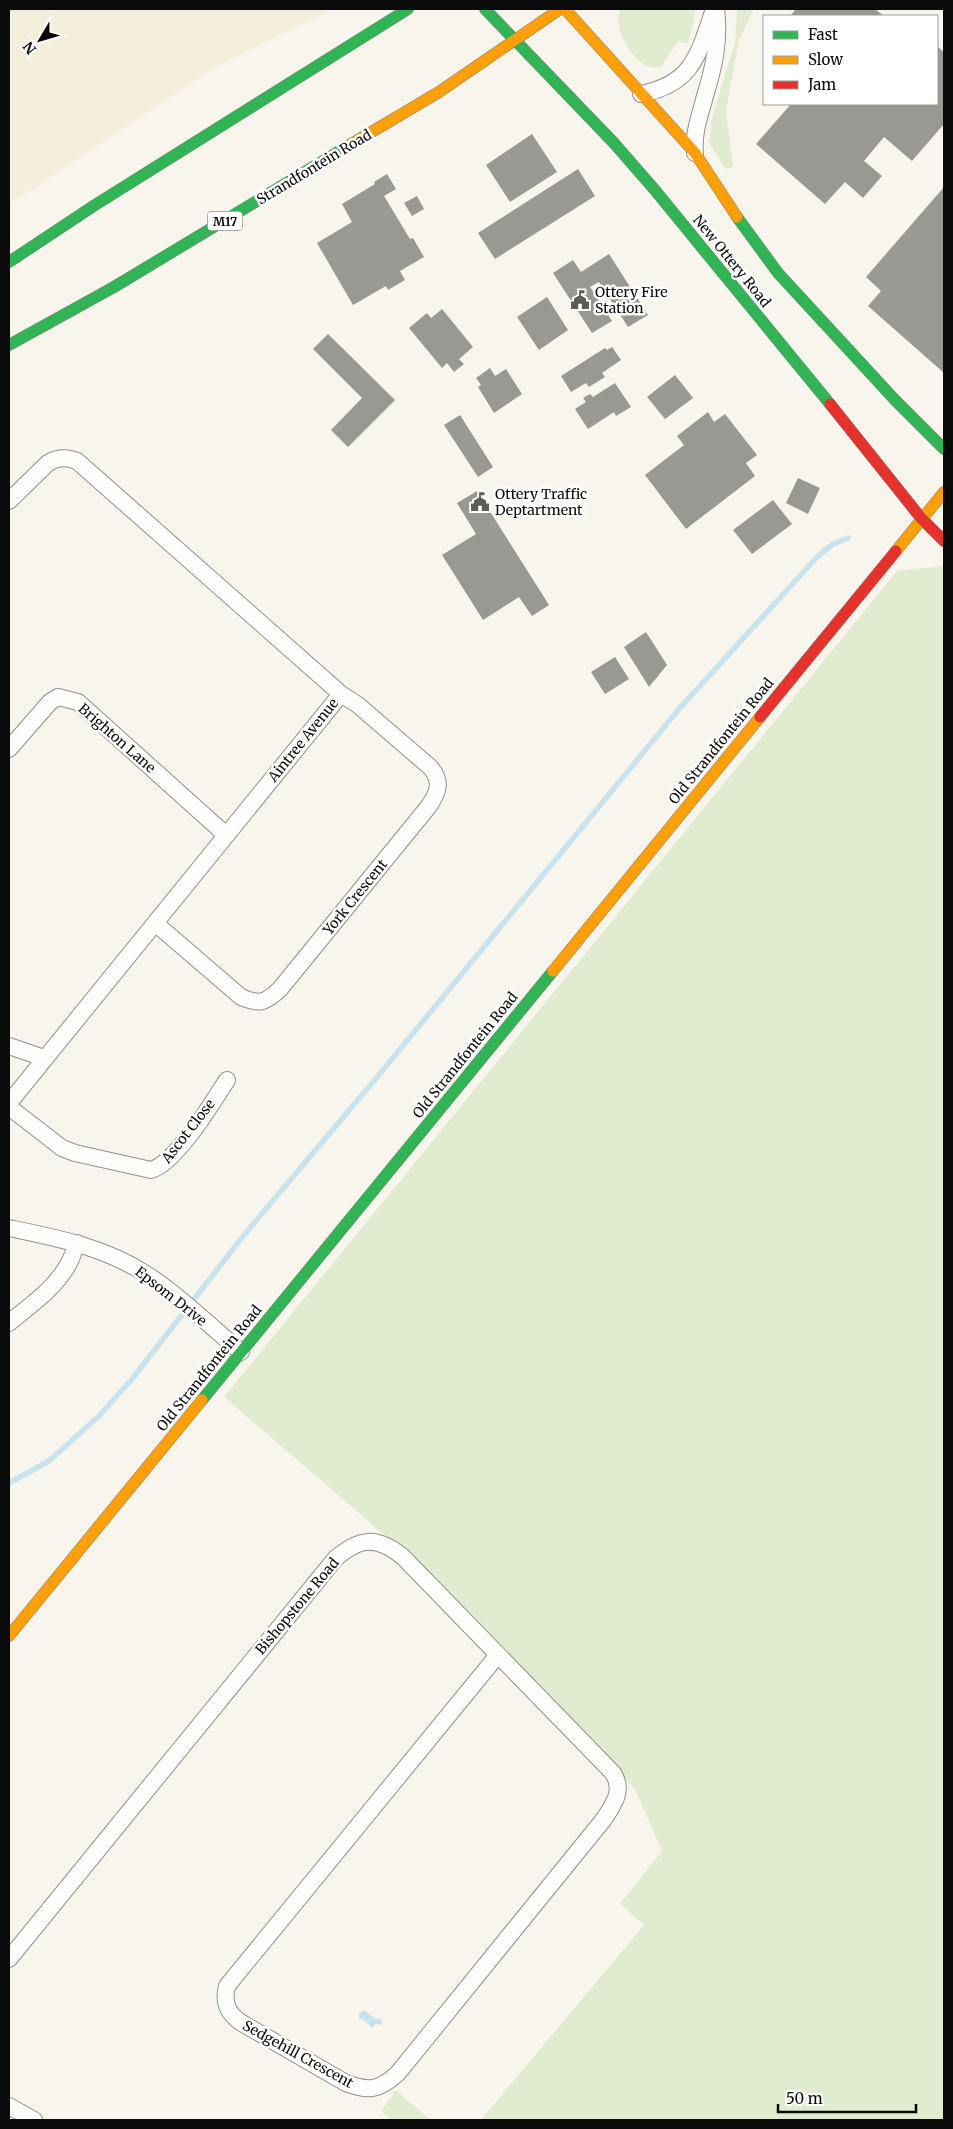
<svg xmlns="http://www.w3.org/2000/svg" width="953" height="2129" viewBox="0 0 953 2129" font-family="Merriweather,serif">
	<style>
		.farmland { fill: #f3efdb }
		.green { fill: #e1ebd0 }
		.water { fill: #c8e3ee }
		.lines { fill: none; stroke-linecap: round; stroke-linejoin: round }
		.stream { stroke: #c8e3ee; stroke-width: 5.5 }
		.building { fill: #9a9893 }
		.street-casing { stroke: #91908c; stroke-width: 18 }
		.fast-casing { stroke: #888683; stroke-width: 12 }
		.slow-casing { stroke: #888683; stroke-width: 12 }
		.jam-casing { stroke: #888683; stroke-width: 12 }
		.street { stroke: #fefefc; stroke-width: 16 }
		.fast { stroke: #30b455; stroke-width: 11 }
		.slow { stroke: #ff9f0a; stroke-width: 11 }
		.jam { stroke: #e5322d; stroke-width: 11 }
		.labels { text-anchor: middle; dominant-baseline: central; stroke-width: 5; stroke-linejoin: round; paint-order: stroke }
		.shield { fill: #fff; stroke: #545454; stroke-width: 1 }
		.shield-label { font-size: 12px; font-weight: bold; fill: #0a0a0a }
		.street-label { font-size: 14px; fill: #0a0a0a; stroke: #fff }
		.poi-label { font-size: 14px; fill: #0a0a0a; stroke: #fff; text-anchor: start }
	</style>
	<rect width="100%" height="100%" fill="#f8f5ed"/>
	<path class="farmland" d="M 9,9 L 334,9 L 216,67 L 36,187 L 9,203 Z"/>
	<path class="green" d="M 621,9 L 696,9 L 688,44 L 678,41 L 661,67 C 657,67 653,68 649,67 C 632,61 611,26 621,9 Z
		M 737,9 L 754,9 L 739,40 L 726,111 L 733,164 L 732,167 L 726,169 L 709,143 L 712,118 L 735,43 Z
		M 944,566 L 944,2120 L 481,2120 L 644,1925 L 620,1904 L 662,1851 L 635,1789 L 373,1525 L 224,1397 L 897,571 Z
		M 396,2090 L 430,2120 L 391,2120 L 381,2111 Z"/>
	<path class="water" d="M 364,2010 L 376,2019 L 379,2018 L 382,2022 L 382,2025 L 376,2024 L 372,2028 L 364,2020 L 359,2018 L 359,2013 Z"/>
	<g class="lines">
		<path class="stream" d="M 9,1483 L 49,1461 L 99,1416 L 132,1379 L 244,1235 L 383,1070 L 679,709 L 817,557 L 833,544 L 848,538"/>
	</g>
	<path class="building" d="M 796,9 L 875,9 L 884,16 L 790,16 Z
		M 938,47 L 944,52 L 944,124 L 912,161 L 884,137 L 864,161 L 882,176 L 863,198 L 845,182 L 825,204 L 756,144 L 791,104 L 937,104 Z
		M 532,134 L 557,172 L 510,202 L 486,165 Z
		M 578,169 L 595,196 L 495,259 L 478,233 Z
		M 387,174 L 396,189 L 384,196 L 410,239 L 413,238 L 424,257 L 400,271 L 405,280 L 388,290 L 386,286 L 353,305 L 317,243 L 352,222 L 342,204 L 375,184 L 374,182 Z
		M 944,187 L 944,373 L 868,306 L 881,291 L 866,277 Z
		M 417,196 L 424,209 L 412,216 L 404,203 Z
		M 609,254 L 648,315 L 628,327 L 599,282 L 590,287 L 612,321 L 592,333 L 553,273 L 573,260 L 581,272 Z
		M 547,297 L 568,330 L 539,350 L 517,317 Z
		M 442,309 L 473,347 L 459,359 L 464,364 L 454,372 L 447,363 L 442,368 L 409,328 L 427,313 L 431,318 Z
		M 328,334 L 395,400 L 348,447 L 331,430 L 362,398 L 313,349 Z
		M 612,347 L 621,360 L 602,373 L 605,377 L 589,387 L 586,383 L 571,392 L 561,376 L 605,348 L 607,350 Z
		M 490,368 L 495,376 L 506,369 L 522,394 L 494,413 L 478,387 L 481,385 L 476,378 Z
		M 675,375 L 693,398 L 665,419 L 647,397 Z
		M 615,383 L 631,407 L 616,416 L 614,412 L 588,429 L 575,409 L 586,402 L 583,398 L 590,394 L 593,397 Z
		M 708,412 L 714,422 L 725,414 L 757,455 L 746,463 L 755,476 L 686,529 L 645,475 L 684,445 L 677,436 Z
		M 460,415 L 493,467 L 478,477 L 444,425 Z
		M 798,478 L 820,488 L 808,514 L 786,503 Z
		M 477,491 L 549,605 L 532,616 L 519,597 L 483,620 L 442,555 L 476,534 L 457,503 Z
		M 773,500 L 792,524 L 752,554 L 733,530 Z
		M 646,632 L 667,665 L 649,687 L 624,647 Z
		M 615,657 L 629,679 L 605,694 L 591,672 Z"/>
	<g class="lines">
		<g class="street-casing">
			<path id="street" d="M 641,94 C 692,84 698,56 713,12
				M 695,153 C 693,132 700,116 705,96 C 714,67 720,40 716,9
				M 9,501 L 48,463 C 58,457 66,457 77,461 L 341,694 L 358,705 L 430,767 C 442,781 439,791 429,806 L 280,989 C 265,1003 260,1005 241,997 L 155,923
				M 9,749 L 50,702 L 58,697 L 78,702 L 226,835
				M 9,1046 L 44,1058
				M 9,1103 L 341,694
				M 9,1107 L 62,1148 L 75,1153 L 151,1170 C 176,1163 212,1103 227,1080
				M 9,1228 C 57,1238 104,1247 146,1274 C 180,1296 210,1326 241,1352
				M 9,1323 C 29,1306 52,1291 66,1268 C 71,1261 74,1251 77,1243
				M 9,1959 L 335,1559 C 360,1537 377,1536 403,1557 L 613,1773 C 624,1790 614,1804 604,1819 L 398,2073 C 380,2090 369,2092 346,2083 L 240,2022 C 227,2012 223,2002 227,1986 L 497,1656
				M 9,2106 L 34,2120"/>
		</g>
		<g class="fast-casing">
			<path id="fast" d="M 485,9 L 613,142 L 654,189 L 830,404
				M 737,217 L 778,273 L 895,400 L 944,449
				M 9,262 L 95,205 L 408,9
				M 9,345 L 114,287 L 348,146
				M 202,1400 L 553,971"/>
		</g>
		<g class="slow-casing">
			<path id="slow" d="M 565,9 L 695,153 L 737,217
				M 348,146 L 439,92 L 560,9
				M 896,551 L 944,492
				M 553,971 L 760,717
				M 9,1636 L 202,1400"/>
		</g>
		<g class="jam-casing">
			<path id="jam" d="M 830,404 L 921,518 L 944,541
				M 760,717 L 896,551"/>
		</g>
		<use href="#street" class="street"/>
		<use href="#fast" class="fast"/>
		<use href="#slow" class="slow"/>
		<use href="#jam" class="jam"/>
	</g>
	<defs>
		<g id="civic-bare" transform="scale(1.5)"><path d="M-.6-6.5H3V-4.5H.6V-3L4-1V1h2V6H-6V1h2V-1L-.6-3ZM-1.2 2.5V6h2.4V2.5Z" fill="#5d5c59" stroke="#fff" stroke-width="2.5" paint-order="stroke"/></g>
	</defs>
	<g fill-rule="evenodd">
		<use href="#civic-bare" x="580" y="300"/>
		<use href="#civic-bare" x="480" y="502"/>
	</g>
	<g class="labels">
		<rect class="shield" x="207.5" y="211.5" width="35" height="19" rx="4"/>
		<g class="shield-label">
			<text x="225" y="221">M17</text>
		</g>
		<g class="street-label">
			<text transform="translate(314 167) rotate(-31)">Strandfontein Road</text>
			<text transform="translate(732 261) rotate(51)">New Ottery Road</text>
			<text transform="translate(117 738) rotate(41)">Brighton Lane</text>
			<text transform="translate(303 740) rotate(-51)">Aintree Avenue</text>
			<text transform="translate(721 741) rotate(-51)">Old Strandfontein Road</text>
			<text transform="translate(355 897) rotate(-51)">York Crescent</text>
			<text transform="translate(465 1055) rotate(-51)">Old Strandfontein Road</text>
			<text transform="translate(188 1131) rotate(-52)">Ascot Close</text>
			<text transform="translate(171 1296) rotate(38)">Epsom Drive</text>
			<text transform="translate(209 1368) rotate(-51)">Old Strandfontein Road</text>
			<text transform="translate(297 1606) rotate(-50)">Bishopstone Road</text>
			<text transform="translate(298 2054) rotate(29)">Sedgehill Crescent</text>
		</g>
		<g class="poi-label">
			<text x="595" y="292">Ottery Fire<tspan x="595" dy="16">Station</tspan></text>
			<text x="495" y="494">Ottery Traffic<tspan x="495" dy="16">Deptartment</tspan></text>
		</g>
	</g>
	<rect width="953" height="2129" fill="none" stroke="#0a0a0a" stroke-width="20"/>
	<rect x="763" y="15" width="175" height="90" fill="#ffffff" stroke="#9d9d9d"/>
	<rect x="773" y="31" width="25" height="8" fill="#30b455" stroke="#9d9d9d"/>
	<text x="808" y="40" font-size="15" fill="#0a0a0a">Fast</text>
	<rect x="773" y="56" width="25" height="8" fill="#ff9f0a" stroke="#9d9d9d"/>
	<text x="808" y="65" font-size="15" fill="#0a0a0a">Slow</text>
	<rect x="773" y="81" width="25" height="8" fill="#e5322d" stroke="#9d9d9d"/>
	<text x="808" y="90" font-size="15" fill="#0a0a0a">Jam</text>
	<g transform="translate(40 40) rotate(232)" stroke="#ffffff" stroke-width="4" paint-order="stroke">
	<path d="M0-4L9 19L0 12L-9 19Z" fill="#0a0a0a"/>
	<text y="-8" font-size="14" font-weight="bold" text-anchor="middle" fill="#0a0a0a">N</text>
	</g>
	<path d="M778 2104v8h138v-8" fill="none" stroke="#0a0a0a" stroke-width="2.5"/>
	<text x="786" y="2104" font-size="15" fill="#0a0a0a" stroke="#ffffff" stroke-width="4" paint-order="stroke">50 m</text>
</svg>
